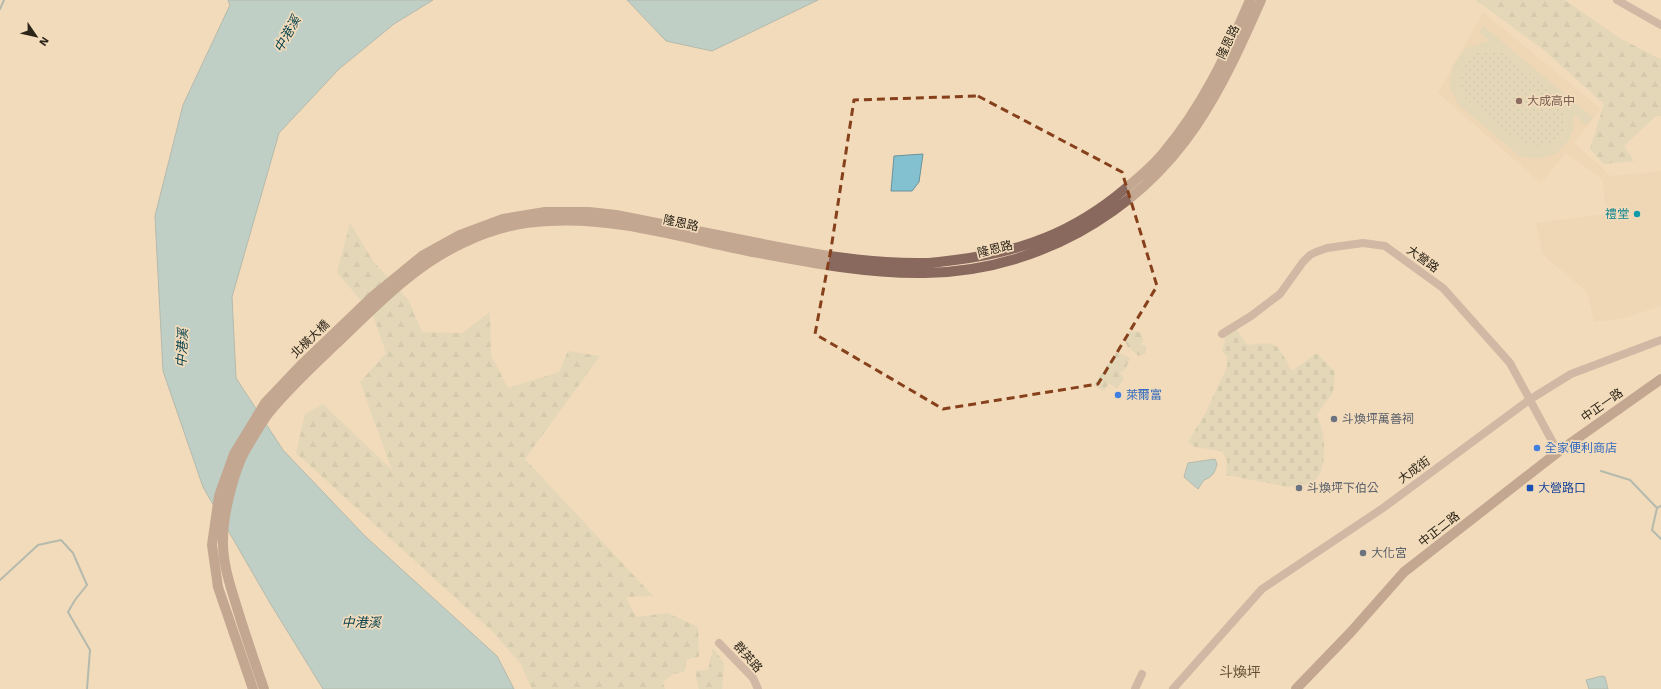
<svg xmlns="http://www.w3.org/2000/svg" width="1661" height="689" viewBox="0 0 1661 689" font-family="'Work Sans','Noto Sans TC',sans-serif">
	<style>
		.built { fill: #ecd0aa }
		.grass { fill: url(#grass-dots) }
		.forest { fill: url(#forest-firs) }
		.cemetery { fill: url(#cemetery-stones) }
		.garden { fill: #d1d3b4; fill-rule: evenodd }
		.water { fill: #83c1d0; stroke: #699299 }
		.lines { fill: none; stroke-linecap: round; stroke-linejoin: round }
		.stream { stroke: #699299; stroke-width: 2 }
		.street { stroke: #a68e88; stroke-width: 8 }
		.secondary { stroke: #89685e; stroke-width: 10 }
		.marked { fill: none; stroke: #86401b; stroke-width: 3; stroke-dasharray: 8 5; stroke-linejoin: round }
		.education-dot { fill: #8d6e63; stroke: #f2dbbb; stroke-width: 1.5 }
		.culture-dot { fill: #0f9aa8; stroke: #f2dbbb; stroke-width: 1.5 }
		.shop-dot { fill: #3f7fe0; stroke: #f2dbbb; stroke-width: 1.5 }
		.worship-dot { fill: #6b7280; stroke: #f2dbbb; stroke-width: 1.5 }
		.transit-dot { fill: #1a4fb4; stroke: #f2dbbb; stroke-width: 1.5 }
		.labels { text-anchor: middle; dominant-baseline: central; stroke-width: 3.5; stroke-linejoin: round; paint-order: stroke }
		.street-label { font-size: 12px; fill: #2d2519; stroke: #f2dbbb }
		.education-label { font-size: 12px; fill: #785e54; stroke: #f2dbbb; text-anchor: start }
		.culture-label { font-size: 12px; fill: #0d838f; stroke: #f2dbbb; text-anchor: end }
		.shop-label { font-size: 12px; fill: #366cbe; stroke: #f2dbbb; text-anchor: start }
		.worship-label { font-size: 12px; fill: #5b616d; stroke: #f2dbbb; text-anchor: start }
		.transit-label { font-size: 12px; fill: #164399; stroke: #f2dbbb; text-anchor: start }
		.water-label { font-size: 13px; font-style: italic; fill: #08434e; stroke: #f2dbbb }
		.quarter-label { font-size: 14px; fill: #635034; stroke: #f2dbbb }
	</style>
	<defs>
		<pattern id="grass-dots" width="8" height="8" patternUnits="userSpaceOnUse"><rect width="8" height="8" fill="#d1d3b4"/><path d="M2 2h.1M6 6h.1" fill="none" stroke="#b4b59a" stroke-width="1.8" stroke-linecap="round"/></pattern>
		<pattern id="forest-firs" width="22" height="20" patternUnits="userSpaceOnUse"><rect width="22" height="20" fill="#d1d3b4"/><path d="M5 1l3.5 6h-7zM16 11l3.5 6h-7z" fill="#b4b59a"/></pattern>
		<pattern id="cemetery-stones" width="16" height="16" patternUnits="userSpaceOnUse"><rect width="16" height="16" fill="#d1d3b4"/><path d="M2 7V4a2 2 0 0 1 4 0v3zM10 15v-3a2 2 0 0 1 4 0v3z" fill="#b4b59a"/></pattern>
	</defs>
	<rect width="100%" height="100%" fill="#f2dbbb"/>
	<path class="built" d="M 1483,12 L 1601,109 L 1574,143 L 1607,172 L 1602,179 L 1566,153 L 1541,183 L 1438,93 Z
		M 1661,171 L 1661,306 L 1625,318 L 1594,322 L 1587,292 L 1543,255 L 1536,223 L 1606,214 L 1602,179 L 1608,173 L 1610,176 Z"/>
	<path class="grass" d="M 1487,50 L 1499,51 L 1507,55 C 1520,65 1532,76 1545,86 C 1549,90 1556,94 1559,98 C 1562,102 1563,109 1564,113 C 1570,145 1544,153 1519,142 L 1468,101 C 1456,86 1458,64 1475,54 C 1479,52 1484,52 1487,50 Z"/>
	<path class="forest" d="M 1476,0 L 1565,0 L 1621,39 L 1661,59 L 1661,116 L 1656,116 L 1624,146 L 1634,161 L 1604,164 L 1590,149 L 1604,104 L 1545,51 Z
		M 350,223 L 373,261 L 409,301 L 422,332 L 462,333 L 490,312 L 491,355 L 508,388 L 559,372 L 568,351 L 600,356 L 525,459 L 653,596 L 626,597 L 636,617 L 668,613 L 698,627 L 699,657 L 687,659 L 684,672 L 673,674 L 663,682 L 665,689 L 532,689 L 520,663 L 492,631 L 296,453 L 305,414 L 323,404 L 392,470 L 360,382 L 386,353 L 373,315 L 337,272 Z
		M 1130,331 L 1140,332 L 1143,339 L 1141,345 L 1146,346 L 1146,353 L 1139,356 L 1127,346 L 1125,338 Z
		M 1117,352 L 1130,358 L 1126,368 L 1120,373 L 1124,378 L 1117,389 L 1109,383 L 1104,391 L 1094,385 Z
		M 713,648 L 724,663 L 722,689 L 699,689 L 695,671 L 708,670 Z"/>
	<path class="cemetery" d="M 1236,329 L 1247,345 C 1280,340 1276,344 1292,371 L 1317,353 L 1335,372 L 1333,393 L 1317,414 C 1323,430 1327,450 1322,467 C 1321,473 1316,479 1313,484 L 1289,487 L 1226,475 L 1227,461 L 1222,451 L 1195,447 L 1188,442 L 1205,414 L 1227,367 L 1227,356 L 1222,351 L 1225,341 L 1224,335 Z"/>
	<path class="garden" d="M 1484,26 L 1593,118 L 1586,125 L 1574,115 L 1573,130 L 1569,140 L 1557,153 L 1537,159 L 1519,156 L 1458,104 L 1450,87 L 1452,67 L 1466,48 L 1489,41 L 1479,32 ZM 1487,50 L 1499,51 L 1507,55 C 1520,65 1532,76 1545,86 C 1549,90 1556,94 1559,98 C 1562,102 1563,109 1564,113 C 1570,145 1544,152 1519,142 L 1468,101 C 1456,86 1458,64 1475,54 C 1479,52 1483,52 1487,50 Z"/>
	<path class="water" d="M 228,0 L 433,0 L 394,24 L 339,69 L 279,133 L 232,297 L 236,378 L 283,450 L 366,537 L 497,656 L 514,689 L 323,689 L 270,603 L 203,487 L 163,371 L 155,216 L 183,105 L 230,5 Z
		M 627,0 L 818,0 L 712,51 L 666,41 Z
		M 923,154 L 919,182 L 912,191 L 891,191 L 894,156 Z
		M 1215,459 L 1217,464 C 1215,472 1213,477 1204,480 L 1198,489 L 1184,477 L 1188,463 Z
		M 1602,676 L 1605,677 L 1608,689 L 1589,689 L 1586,680 Z"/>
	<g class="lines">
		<path class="stream" d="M 0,9 L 4,0
			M 1601,471 L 1630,480 L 1657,508
			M 1661,506 L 1657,508 L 1652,530 L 1661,539
			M 0,580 L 38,545 L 61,540 L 73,553 L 87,585 L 75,600 L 68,612 L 90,650 L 87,689"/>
		<path class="street" d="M 1617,0 L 1661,25
			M 1222,334 L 1251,316 L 1280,294 L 1303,262 L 1310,255 L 1316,252 L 1327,248 L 1363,243 L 1385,246 L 1443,288 L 1510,363 L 1558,452
			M 719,643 L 753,678 L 758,689
			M 1135,689 L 1142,674
			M 1173,689 L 1262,589 L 1383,508 L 1529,400 L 1571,374 L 1661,340"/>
		<path class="secondary" d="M 253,689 L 218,587 L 212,545 L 219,496 L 234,454 L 265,403 L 303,363 L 373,296 L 422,256 L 460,235 L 503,219 L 545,212 L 589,212 L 616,215 C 663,224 711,234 758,243 C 813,254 869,264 925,263 C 935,263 945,261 955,260 C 1021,252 1074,232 1125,189 C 1138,178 1153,166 1164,152 C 1202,107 1227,54 1250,0
			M 264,689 C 255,663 246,637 238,611 C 231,588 222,563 223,539 C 223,516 232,480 241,459 C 244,452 248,446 252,439 C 257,431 262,422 268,414 C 287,390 313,366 335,345 C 375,307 413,266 463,243 C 489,230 520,222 549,221 C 617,217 682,238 748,251 C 806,262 866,274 925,273 C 1034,271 1135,216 1196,126 C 1223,86 1242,43 1261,0
			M 1296,689 L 1350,633 L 1404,572 L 1558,452 L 1661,379"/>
	</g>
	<path d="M0 0H1661V689H0ZM 978,96 L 1122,172 L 1157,286 L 1098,384 L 943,409 L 815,334 L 831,249 L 854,100 Z" fill="#f2dbbb" fill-opacity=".55" fill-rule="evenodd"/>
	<path class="marked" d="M 978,96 L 1122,172 L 1157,286 L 1098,384 L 943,409 L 815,334 L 831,249 L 854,100 Z"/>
	<circle class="education-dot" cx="1519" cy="101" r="4"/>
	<circle class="culture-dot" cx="1637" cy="214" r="4"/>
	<g class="shop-dot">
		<circle cx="1118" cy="395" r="4"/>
		<circle cx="1537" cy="448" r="4"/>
	</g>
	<g class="worship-dot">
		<circle cx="1334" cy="419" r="4"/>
		<circle cx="1299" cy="488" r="4"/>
		<circle cx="1363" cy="553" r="4"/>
	</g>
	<rect class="transit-dot" x="1526" y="484" width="8" height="8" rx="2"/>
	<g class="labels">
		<g class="street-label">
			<text transform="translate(1228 42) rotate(-65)">隆恩路</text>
			<text transform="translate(681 223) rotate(12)">隆恩路</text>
			<text transform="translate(995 249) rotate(-14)">隆恩路</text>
			<text transform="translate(1423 259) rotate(36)">大營路</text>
			<text transform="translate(310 339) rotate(-44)">北橫大橋</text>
			<text transform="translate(1602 405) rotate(-35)">中正一路</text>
			<text transform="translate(1414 470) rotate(-36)">大成街</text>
			<text transform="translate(1439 529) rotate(-38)">中正二路</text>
			<text transform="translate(748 657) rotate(48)">群英路</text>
		</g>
		<g class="education-label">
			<text x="1527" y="101">大成高中</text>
		</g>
		<g class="culture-label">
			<text x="1629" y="214">禮堂</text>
		</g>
		<g class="shop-label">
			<text x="1126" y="395">萊爾富</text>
			<text x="1545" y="448">全家便利商店</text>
		</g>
		<g class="worship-label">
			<text x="1342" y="419">斗煥坪萬善祠</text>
			<text x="1307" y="488">斗煥坪下伯公</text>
			<text x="1371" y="553">大化宮</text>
		</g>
		<g class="transit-label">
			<text x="1538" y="488">大營路口</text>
		</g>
		<g class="water-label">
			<text transform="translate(287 34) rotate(-60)">中港溪</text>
			<text transform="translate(182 348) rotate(-87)">中港溪</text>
			<text x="361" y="622">中港溪</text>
		</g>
		<g class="quarter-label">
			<text x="1240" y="672">斗煥坪</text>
		</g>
	</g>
	<g transform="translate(36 36) rotate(124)" stroke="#f2dbbb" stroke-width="3" paint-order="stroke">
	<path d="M0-3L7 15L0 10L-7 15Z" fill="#2d2519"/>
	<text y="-6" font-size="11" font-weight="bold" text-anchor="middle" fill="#2d2519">N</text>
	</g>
</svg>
